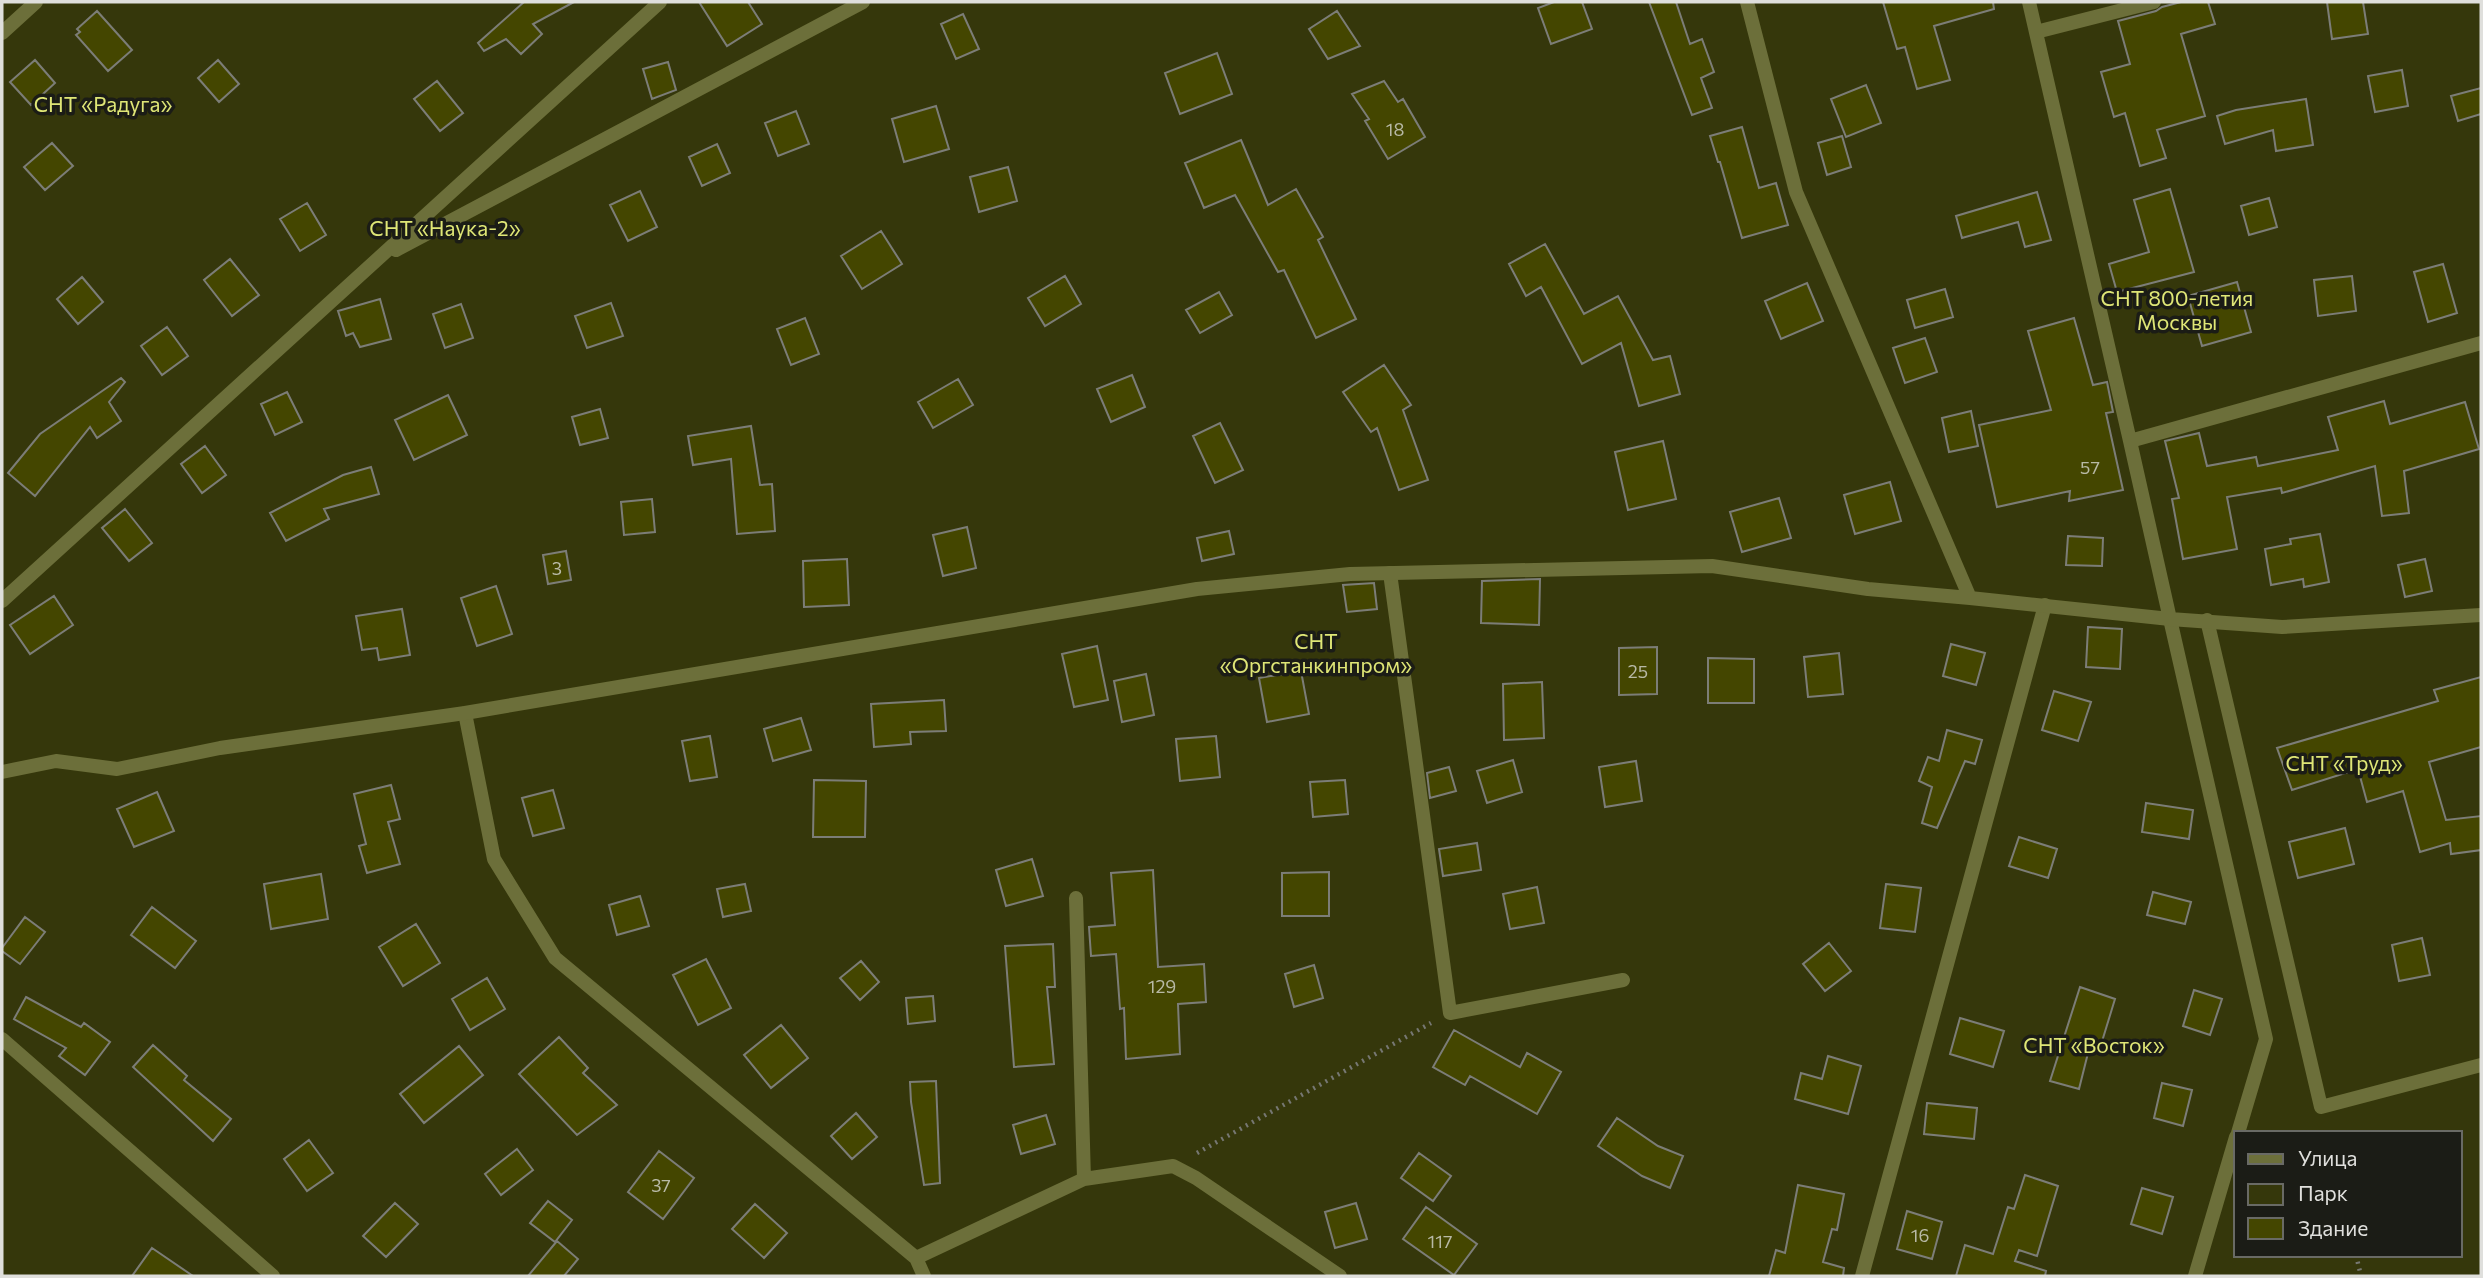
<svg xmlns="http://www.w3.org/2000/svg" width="2483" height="1278" viewBox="0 0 2483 1278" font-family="Commissioner,sans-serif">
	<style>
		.green { fill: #35370b; fill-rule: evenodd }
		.building { fill: #444600; stroke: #7c7d77; stroke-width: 2 }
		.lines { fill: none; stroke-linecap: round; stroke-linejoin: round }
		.path { stroke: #767772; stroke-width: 4.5; stroke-dasharray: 2 5; stroke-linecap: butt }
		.lane { stroke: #6c6f3a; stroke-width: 14 }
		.street { stroke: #6c6f3a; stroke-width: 14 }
		.labels { text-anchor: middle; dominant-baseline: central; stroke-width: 7; stroke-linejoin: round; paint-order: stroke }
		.number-label { font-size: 18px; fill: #b8b9a5 }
		.park-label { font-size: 21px; fill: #dfe676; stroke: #1b1c16 }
	</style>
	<rect width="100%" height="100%" fill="#24251f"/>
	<path class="green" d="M 2,2 L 2481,2 L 2481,1276 L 2,1276 ZM 2236,1133 L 2460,1133 L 2460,1255 L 2236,1255 Z"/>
	<path class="building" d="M 524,2 L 574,2 L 533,24 L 542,34 L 521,54 L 506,39 L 484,51 L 478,43 Z
		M 699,2 L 748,2 L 762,24 L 727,46 Z
		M 1554,2 L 1582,2 L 1592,29 L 1551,44 L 1538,8 Z
		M 1649,2 L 1676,2 L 1690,44 L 1702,39 L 1714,72 L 1701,78 L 1712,108 L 1692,115 Z
		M 1883,2 L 1993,2 L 1994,9 L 1934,26 L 1950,80 L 1917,89 L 1905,47 L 1897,49 Z
		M 2181,2 L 2208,2 L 2215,24 L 2181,34 L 2205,116 L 2157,130 L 2166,158 L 2140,166 L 2125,113 L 2114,117 L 2101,72 L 2130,64 L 2118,21 L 2156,11 L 2162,7 Z
		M 2327,2 L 2363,2 L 2368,34 L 2332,39 Z
		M 97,11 L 132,50 L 108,71 L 76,35 L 80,32 L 77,29 Z
		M 1337,11 L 1360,46 L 1328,59 L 1309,29 Z
		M 963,14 L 979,49 L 956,59 L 941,24 Z
		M 1217,53 L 1232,94 L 1180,114 L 1165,73 Z
		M 35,60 L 55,83 L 31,105 L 10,82 Z
		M 218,60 L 239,84 L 219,102 L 198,78 Z
		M 668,62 L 676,90 L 652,99 L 643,69 Z
		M 2402,70 L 2408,106 L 2375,112 L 2368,76 Z
		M 437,81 L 463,113 L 440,131 L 414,99 Z
		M 1384,81 L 1398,102 L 1403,99 L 1425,137 L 1388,159 L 1365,121 L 1369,119 L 1352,94 Z
		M 1866,85 L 1881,123 L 1846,137 L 1831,99 Z
		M 2481,88 L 2481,114 L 2458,121 L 2451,96 Z
		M 2306,99 L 2313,145 L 2276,151 L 2273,130 L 2225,144 L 2217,116 L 2236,110 Z
		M 936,106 L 949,149 L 904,162 L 892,119 Z
		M 796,111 L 809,144 L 778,156 L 765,123 Z
		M 1742,127 L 1759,188 L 1776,183 L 1788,225 L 1742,238 L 1720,162 L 1718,162 L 1710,136 Z
		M 1842,136 L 1851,167 L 1827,175 L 1818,143 Z
		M 1241,140 L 1268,205 L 1296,189 L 1323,237 L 1318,240 L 1356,319 L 1316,338 L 1284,270 L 1278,272 L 1235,195 L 1204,208 L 1185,163 Z
		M 52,143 L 73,166 L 45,190 L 24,167 Z
		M 717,144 L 730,173 L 702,186 L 689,157 Z
		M 1008,167 L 1017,201 L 979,212 L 970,177 Z
		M 2170,189 L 2194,272 L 2117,292 L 2109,264 L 2149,252 L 2134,200 Z
		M 640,191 L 657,227 L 628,241 L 610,205 Z
		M 2037,192 L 2051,240 L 2025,247 L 2018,222 L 1962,238 L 1956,216 Z
		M 2269,198 L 2277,227 L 2249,235 L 2241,206 Z
		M 307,203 L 326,235 L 300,251 L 280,219 Z
		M 881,231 L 902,264 L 862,289 L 841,256 Z
		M 1545,244 L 1584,314 L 1618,296 L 1653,360 L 1670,356 L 1680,394 L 1639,406 L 1621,343 L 1582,364 L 1541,287 L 1526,296 L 1509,264 Z
		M 230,259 L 259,295 L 232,316 L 204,280 Z
		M 2443,264 L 2457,313 L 2428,322 L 2414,272 Z
		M 1065,276 L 1081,304 L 1045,326 L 1028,298 Z
		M 2352,276 L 2356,311 L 2318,316 L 2314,280 Z
		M 82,277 L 103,302 L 78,324 L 57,299 Z
		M 2237,282 L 2251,332 L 2202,346 L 2188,296 Z
		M 1807,283 L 1823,321 L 1781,339 L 1765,301 Z
		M 1945,289 L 1953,317 L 1915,328 L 1907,300 Z
		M 1219,292 L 1232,315 L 1200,333 L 1186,310 Z
		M 380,299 L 391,339 L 360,347 L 353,333 L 346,336 L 338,311 Z
		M 611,303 L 623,336 L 587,348 L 575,316 Z
		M 461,304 L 473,338 L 445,348 L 433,314 Z
		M 805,318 L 819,354 L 791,365 L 777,329 Z
		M 2074,318 L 2093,385 L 2107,382 L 2113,412 L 2106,413 L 2123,490 L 2069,501 L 2070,491 L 1997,507 L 1979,425 L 2051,410 L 2028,331 Z
		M 167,327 L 188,356 L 162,375 L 141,346 Z
		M 1925,338 L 1937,372 L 1905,383 L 1893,348 Z
		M 1384,365 L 1411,405 L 1403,410 L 1428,480 L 1399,490 L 1377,428 L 1371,432 L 1343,392 Z
		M 1132,375 L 1145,407 L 1111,422 L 1097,389 Z
		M 121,378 L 125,382 L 109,402 L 121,421 L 97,438 L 90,427 L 35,496 L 8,473 L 40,434 Z
		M 958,379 L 973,405 L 933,428 L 918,402 Z
		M 287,392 L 302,422 L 275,435 L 261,404 Z
		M 448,395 L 467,435 L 414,460 L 395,420 Z
		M 2384,401 L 2390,424 L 2465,402 L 2479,449 L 2404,471 L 2409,513 L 2382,516 L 2375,466 L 2282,493 L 2281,488 L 2227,497 L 2237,549 L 2183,559 L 2172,499 L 2179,498 L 2165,441 L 2199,433 L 2207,466 L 2256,457 L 2258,466 L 2338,450 L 2328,417 Z
		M 600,409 L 608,438 L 580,445 L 572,417 Z
		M 1971,411 L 1978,446 L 1949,452 L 1942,418 Z
		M 1220,423 L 1243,470 L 1215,483 L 1193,436 Z
		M 751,426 L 760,485 L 772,484 L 775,531 L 737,534 L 731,459 L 693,465 L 688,436 Z
		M 1663,441 L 1676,499 L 1628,510 L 1615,452 Z
		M 205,446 L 226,475 L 202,493 L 181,464 Z
		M 371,467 L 379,494 L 324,509 L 329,519 L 286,541 L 270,513 L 343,475 Z
		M 1890,482 L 1901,521 L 1855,534 L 1844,495 Z
		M 1779,498 L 1791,538 L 1742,552 L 1730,512 Z
		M 652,499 L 655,532 L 624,535 L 621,502 Z
		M 125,509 L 152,543 L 129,561 L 102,528 Z
		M 967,527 L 976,568 L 943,576 L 933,535 Z
		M 1229,531 L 1234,554 L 1202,561 L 1197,538 Z
		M 2320,534 L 2329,582 L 2304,587 L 2303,579 L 2271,585 L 2265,549 L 2291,544 L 2290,539 Z
		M 2068,536 L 2103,538 L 2102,566 L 2066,565 Z
		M 566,551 L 571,580 L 548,584 L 543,555 Z
		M 847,559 L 849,605 L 804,607 L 803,561 Z
		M 2425,559 L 2432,591 L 2405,597 L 2398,565 Z
		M 1540,579 L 1539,625 L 1481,623 L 1482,581 Z
		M 1374,583 L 1377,609 L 1347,612 L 1343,585 Z
		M 496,586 L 512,634 L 477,646 L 461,598 Z
		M 54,596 L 73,625 L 30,654 L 10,625 Z
		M 402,609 L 410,655 L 379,660 L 377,648 L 362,650 L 356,616 Z
		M 2088,627 L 2122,629 L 2120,669 L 2086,667 Z
		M 1951,644 L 1985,653 L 1976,685 L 1943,676 Z
		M 1097,646 L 1108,700 L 1074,707 L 1062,654 Z
		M 1657,647 L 1657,694 L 1619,695 L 1619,648 Z
		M 1839,653 L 1843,694 L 1808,697 L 1804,657 Z
		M 1708,658 L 1754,659 L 1754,703 L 1708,703 Z
		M 1301,671 L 1309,714 L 1267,722 L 1259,678 Z
		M 1146,674 L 1154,715 L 1122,722 L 1114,681 Z
		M 2481,677 L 2481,747 L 2429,762 L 2446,820 L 2481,816 L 2481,850 L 2451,854 L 2450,843 L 2420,852 L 2403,791 L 2367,802 L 2358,769 L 2292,790 L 2277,748 L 2438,701 L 2434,690 Z
		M 1542,682 L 1544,738 L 1504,740 L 1503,684 Z
		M 2054,691 L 2091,702 L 2078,741 L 2042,730 Z
		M 944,700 L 946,731 L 910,732 L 911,744 L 874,747 L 871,704 Z
		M 801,718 L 811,750 L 773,761 L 764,729 Z
		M 1947,730 L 1982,740 L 1975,764 L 1965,761 L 1937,828 L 1922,823 L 1932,787 L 1919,781 L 1928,757 L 1939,761 Z
		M 710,736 L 717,777 L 690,781 L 682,741 Z
		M 1216,736 L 1220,777 L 1180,781 L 1176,739 Z
		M 1513,760 L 1522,792 L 1487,803 L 1477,771 Z
		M 1636,761 L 1642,801 L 1605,807 L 1599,767 Z
		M 1449,767 L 1456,791 L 1430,798 L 1427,773 Z
		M 814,780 L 866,781 L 865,837 L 813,837 Z
		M 1345,780 L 1348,814 L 1313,817 L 1310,782 Z
		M 391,785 L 400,819 L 388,822 L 400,864 L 367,873 L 359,846 L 366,844 L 354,794 Z
		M 553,790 L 564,828 L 533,836 L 522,798 Z
		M 157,792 L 174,831 L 134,847 L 117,809 Z
		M 2146,803 L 2193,810 L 2189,839 L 2142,832 Z
		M 2345,828 L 2354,864 L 2298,878 L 2289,842 Z
		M 2019,837 L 2057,849 L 2048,878 L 2009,866 Z
		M 1477,843 L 1481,870 L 1443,876 L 1439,849 Z
		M 1032,859 L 1043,896 L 1006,906 L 996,870 Z
		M 1153,870 L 1158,967 L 1204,964 L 1206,1002 L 1178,1004 L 1180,1054 L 1126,1059 L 1124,1008 L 1120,1009 L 1116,954 L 1091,956 L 1089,927 L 1115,925 L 1111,873 Z
		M 1329,872 L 1329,916 L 1282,916 L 1282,873 Z
		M 321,874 L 328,919 L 271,929 L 264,884 Z
		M 745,884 L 751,911 L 723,917 L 717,889 Z
		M 1886,884 L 1921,888 L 1915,932 L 1880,928 Z
		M 1537,887 L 1544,923 L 1510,929 L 1503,894 Z
		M 2153,892 L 2191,902 L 2185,924 L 2147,915 Z
		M 640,896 L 649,926 L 617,935 L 609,905 Z
		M 152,907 L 196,941 L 175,968 L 131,935 Z
		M 25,917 L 45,932 L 20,964 L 2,951 L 2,948 Z
		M 416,924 L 440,963 L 403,986 L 379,947 Z
		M 2422,938 L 2430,975 L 2399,981 L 2392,945 Z
		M 1829,943 L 1851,971 L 1825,991 L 1803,964 Z
		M 1053,944 L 1055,987 L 1047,987 L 1054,1064 L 1014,1067 L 1005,946 Z
		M 706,959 L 731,1008 L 698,1025 L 673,975 Z
		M 861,961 L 879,982 L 860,1000 L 840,978 Z
		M 1314,965 L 1323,998 L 1294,1007 L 1285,974 Z
		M 487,978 L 505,1009 L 470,1030 L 452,999 Z
		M 2080,987 L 2115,999 L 2100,1048 L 2090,1045 L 2079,1089 L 2050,1081 Z
		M 2194,990 L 2222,999 L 2210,1035 L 2183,1026 Z
		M 933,996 L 935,1021 L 908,1024 L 906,998 Z
		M 26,997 L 81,1027 L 84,1023 L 110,1042 L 85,1075 L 59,1056 L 66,1048 L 14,1019 Z
		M 1960,1018 L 2004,1031 L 1993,1067 L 1950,1054 Z
		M 781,1025 L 808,1058 L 771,1088 L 744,1055 Z
		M 1454,1030 L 1520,1067 L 1527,1053 L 1561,1072 L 1537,1114 L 1470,1076 L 1465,1085 L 1433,1067 Z
		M 559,1037 L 588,1068 L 583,1073 L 617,1105 L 577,1135 L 519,1074 Z
		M 153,1045 L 187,1076 L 184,1080 L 231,1119 L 213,1141 L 133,1067 Z
		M 459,1046 L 483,1075 L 424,1123 L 400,1094 Z
		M 1828,1056 L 1861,1066 L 1848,1114 L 1795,1099 L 1801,1073 L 1822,1079 Z
		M 936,1081 L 940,1183 L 924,1185 L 911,1102 L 910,1082 Z
		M 2162,1083 L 2192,1090 L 2183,1126 L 2154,1118 Z
		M 1927,1103 L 1977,1108 L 1974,1139 L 1924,1134 Z
		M 856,1113 L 877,1137 L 852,1159 L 831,1136 Z
		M 1046,1115 L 1055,1144 L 1021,1154 L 1013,1125 Z
		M 1617,1118 L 1658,1146 L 1683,1156 L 1670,1188 L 1642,1176 L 1598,1146 Z
		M 309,1140 L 333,1173 L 307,1191 L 284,1159 Z
		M 517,1149 L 533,1170 L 501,1195 L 485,1174 Z
		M 659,1151 L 694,1178 L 663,1219 L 628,1192 Z
		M 1419,1153 L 1451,1176 L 1433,1201 L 1401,1178 Z
		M 2025,1175 L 2058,1186 L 2037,1256 L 2019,1250 L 2015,1261 L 2046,1271 L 2045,1276 L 1956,1276 L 1965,1245 L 1993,1254 L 2008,1207 L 2014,1209 Z
		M 1798,1185 L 1844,1194 L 1837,1230 L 1832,1229 L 1823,1262 L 1844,1268 L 1843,1276 L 1769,1276 L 1776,1250 L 1785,1253 Z
		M 2142,1188 L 2173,1197 L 2162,1234 L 2131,1224 Z
		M 548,1201 L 572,1220 L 555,1242 L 530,1223 Z
		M 395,1203 L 418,1224 L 386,1257 L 363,1236 Z
		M 1356,1203 L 1367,1239 L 1335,1248 L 1325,1212 Z
		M 755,1204 L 787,1233 L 764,1258 L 732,1229 Z
		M 1426,1207 L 1477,1244 L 1454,1275 L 1403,1239 Z
		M 1907,1211 L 1942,1222 L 1932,1259 L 1897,1249 Z
		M 557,1241 L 578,1259 L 564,1276 L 528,1276 Z
		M 152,1248 L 193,1276 L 132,1276 Z"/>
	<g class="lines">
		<path class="path" d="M 1197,1153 L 1431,1023
			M 2356,1255 L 2361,1276"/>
		<path class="lane" d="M 1390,573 L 1450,1013 L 1623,980
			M 2170,619 L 2266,1039 L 2238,1133
			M 2207,620 L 2321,1107 L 2481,1065
			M 465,713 L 494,859 L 555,958 L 916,1258 L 924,1276
			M 1076,898 L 1084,1179
			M 916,1258 L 1084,1179 L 1173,1166 L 1196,1178 L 1340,1276
			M 1862,1276 L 2045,605
			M 2195,1276 L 2236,1137"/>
		<path class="street" d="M 1747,2 L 1796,192 L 1970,598 L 2170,619 L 2282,627 L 2481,615
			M 2029,2 L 2130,441 L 2481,343
			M 2036,32 L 2154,2
			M 2,33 L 36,2
			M 396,250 L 863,2
			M 2130,441 L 2170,619
			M 2,601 L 660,2
			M 2,772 L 56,761 L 117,769 L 220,748 L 465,713 L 1197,589 L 1350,574 L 1712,566 L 1868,589 L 1970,598
			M 2,1039 L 273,1276"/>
	</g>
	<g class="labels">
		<g class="number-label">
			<text x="1395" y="129">18</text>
			<text x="2090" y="467">57</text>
			<text x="557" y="568">3</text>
			<text x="1638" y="671">25</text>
			<text x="1162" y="986">129</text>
			<text x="661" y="1185">37</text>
			<text x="1920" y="1235">16</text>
			<text x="1440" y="1241">117</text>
		</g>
		<g class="park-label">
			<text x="103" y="103">СНТ «Радуга»</text>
			<text x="445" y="227">СНТ «Наука-2»</text>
			<text x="2177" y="297">СНТ 800-летия<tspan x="2177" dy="24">Москвы</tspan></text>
			<text x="1316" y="640">СНТ<tspan x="1316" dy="24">«Оргстанкинпром»</tspan></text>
			<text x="2344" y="762">СНТ «Труд»</text>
			<text x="2094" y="1044">СНТ «Восток»</text>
		</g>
	</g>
	<rect width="2483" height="1278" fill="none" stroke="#dfdfdc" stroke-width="7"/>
	<rect x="2234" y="1131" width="228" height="126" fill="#1b1c16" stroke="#696a65" stroke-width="2"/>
	<rect x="2248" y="1154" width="35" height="10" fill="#6c6f3a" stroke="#696a65" stroke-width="2"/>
	<text x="2298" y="1166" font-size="21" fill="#dfdfdc">Улица</text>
	<rect x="2248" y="1184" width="35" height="21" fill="#35370b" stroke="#696a65" stroke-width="2"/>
	<text x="2298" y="1201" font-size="21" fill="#dfdfdc">Парк</text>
	<rect x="2248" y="1218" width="35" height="21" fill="#444600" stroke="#696a65" stroke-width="2"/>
	<text x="2298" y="1236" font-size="21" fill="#dfdfdc">Здание</text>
</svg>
